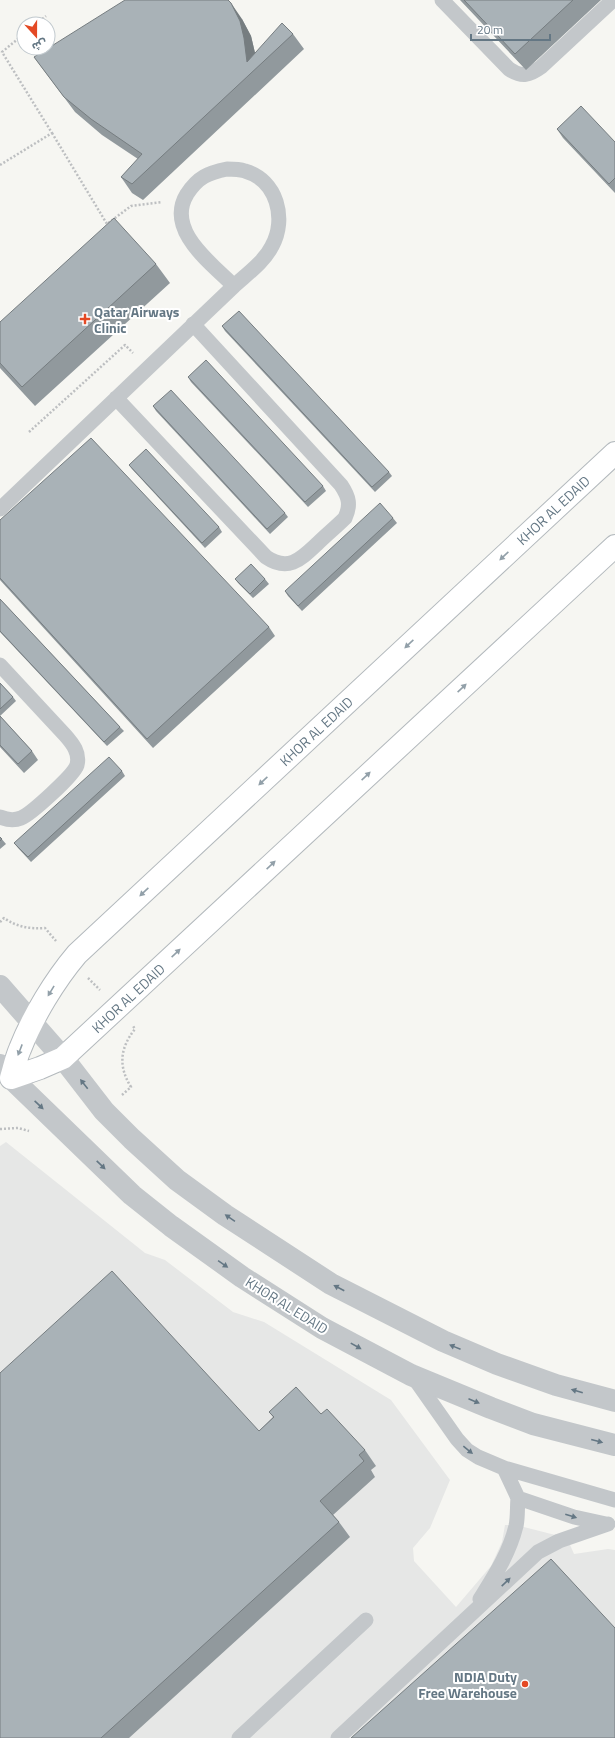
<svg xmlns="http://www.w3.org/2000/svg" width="615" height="1738" viewBox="0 0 615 1738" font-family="'Titillium Web','Noto Sans Arabic',sans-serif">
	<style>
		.built { fill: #e6e7e6 }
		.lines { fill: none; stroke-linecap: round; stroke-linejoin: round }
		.secondary-casing { stroke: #b3b9bd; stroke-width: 24 }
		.path { stroke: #bdbfc1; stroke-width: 2.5; stroke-dasharray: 2 2; stroke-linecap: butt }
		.service { stroke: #c3c7ca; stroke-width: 15 }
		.minor { stroke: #c3c7ca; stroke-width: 22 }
		.secondary { stroke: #fff; stroke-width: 22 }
		.wall { fill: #91999d }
		.shaded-wall { fill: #767d80 }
		.building { fill: #a9b2b7; stroke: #767d80 }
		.oneway { fill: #92a0a9 }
		.oneway2 { fill: #647784 }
		.poi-dot { fill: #e44924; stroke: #fff; stroke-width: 1.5 }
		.labels { text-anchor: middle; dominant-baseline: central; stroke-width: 4; stroke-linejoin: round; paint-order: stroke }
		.poi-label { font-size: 14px; font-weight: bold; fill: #647784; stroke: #fff; text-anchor: start }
		.street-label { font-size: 14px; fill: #647784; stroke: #fff }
	</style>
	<rect width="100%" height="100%" fill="#f6f6f2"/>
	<path class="built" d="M 6,1142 L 145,1253 L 165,1260 L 233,1312 L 264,1322 L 391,1400 L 450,1480 L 430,1528 L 413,1548 L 414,1561 L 456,1607 L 491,1566 L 502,1542 L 505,1525 L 516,1525 L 567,1538 L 574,1554 L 608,1549 L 615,1550 L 615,1738 L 0,1738 L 0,1146 Z"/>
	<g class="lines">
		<g class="secondary-casing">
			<path id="secondary" d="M 11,1078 C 14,1068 16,1058 20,1049 C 33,1016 55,980 77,954 L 615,453
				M 11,1078 L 40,1068 L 63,1058 L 615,546"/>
		</g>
		<path class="path" d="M 36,24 L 46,16
			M 52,133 L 107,224 L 131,206 L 162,202
			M 0,165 L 52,133 L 2,52 L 24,34
			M 29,432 L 125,345 L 133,353
			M 0,922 L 4,918 C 17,927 29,929 45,928 L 56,941
			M 88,978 L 100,990
			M 122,1095 L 131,1087 C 118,1066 120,1048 135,1029 L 133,1026
			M 0,1129 L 18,1128 L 29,1131"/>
		<path class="service" d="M 442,0 L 509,69 C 522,78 530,75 541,67 L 613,0
			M 227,169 C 233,169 239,169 245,171 C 277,180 287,219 272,246 C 264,262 247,274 234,286 C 211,263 165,230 187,194 C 198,177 208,173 227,169 Z
			M 116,398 L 266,557 C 288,572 300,560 317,544 C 326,535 336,527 345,518 C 351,505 349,497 341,485 L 193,324
			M 0,509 L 234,286
			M 0,665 L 65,735 C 73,744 80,753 77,765 C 74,775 31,814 21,818 C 14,821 7,820 0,817
			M 412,1375 L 457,1439 L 467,1450 L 478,1457 L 504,1468 L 518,1498 L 574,1517 L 606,1524
			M 504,1468 L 615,1500
			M 480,1599 C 495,1575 509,1554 516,1526 C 518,1517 517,1508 518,1498
			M 239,1738 L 366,1620
			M 338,1738 L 538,1552 L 559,1541 L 608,1524"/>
		<path class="minor" d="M 0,986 L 63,1058 L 104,1111 L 132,1139 L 177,1180 L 225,1215 L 331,1284 L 443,1341 L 497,1364 L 556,1385 L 615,1401
			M 0,1065 L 11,1078 L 132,1195 L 171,1226 L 242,1277 L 322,1328 L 411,1375 L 491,1408 L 533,1424 L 615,1445"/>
		<use href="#secondary" class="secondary"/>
	</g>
	<path class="wall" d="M 460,0 L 601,0 L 526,70 Z
		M 242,19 L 251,36 L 255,53 L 293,34 L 304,49 L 143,200 L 132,193 L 121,177 L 138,159 L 102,135 L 75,112 L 34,57 Z
		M 557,129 L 615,142 L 615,193 L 563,138 Z
		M 156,264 L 170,283 L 35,406 L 0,368 L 0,322 Z
		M 222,326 L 389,472 L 392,476 L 375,492 L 225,331 Z
		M 188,377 L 323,486 L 326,491 L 308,507 L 191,382 Z
		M 153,406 L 285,513 L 288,517 L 270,534 L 156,411 Z
		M 129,465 L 219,527 L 222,532 L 205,548 L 132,469 Z
		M 393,518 L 397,523 L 302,611 L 288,596 L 285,591 Z
		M 0,520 L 269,627 L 275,636 L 153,748 L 0,580 Z
		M 235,579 L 265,579 L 269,584 L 253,598 L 238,583 Z
		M 0,599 L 120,727 L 124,731 L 107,746 L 0,632 Z
		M 0,683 L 13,697 L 16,701 L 0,716 Z
		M 0,716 L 32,751 L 38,760 L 24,773 L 0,747 Z
		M 122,771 L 125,776 L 31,862 L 18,848 L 14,843 Z
		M 0,837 L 6,844 L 0,849 Z
		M 269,1412 L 321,1414 L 365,1450 L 376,1466 L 371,1470 L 375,1477 L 333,1515 L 339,1522 L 350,1537 L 129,1738 L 0,1738 L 259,1431 L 273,1417 Z"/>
	<path class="shaded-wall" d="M 231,3 L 242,19 L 251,36 L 255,53 L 247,62 Z"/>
	<path class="building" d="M 125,0 L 228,0 L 231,3 L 240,21 L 244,38 L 247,62 L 282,23 L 293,34 L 132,184 L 121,177 L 142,154 L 91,119 L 64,97 L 34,57 Z
		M 464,0 L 573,0 L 515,54 Z
		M 581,106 L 615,142 L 615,178 L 609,184 L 557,129 Z
		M 114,218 L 156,264 L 22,387 L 0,363 L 0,322 Z
		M 239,311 L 389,472 L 372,487 L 222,326 Z
		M 206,360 L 323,486 L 305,502 L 188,377 Z
		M 171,390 L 285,513 L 267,529 L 153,406 Z
		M 91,438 L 269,627 L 147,739 L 0,578 L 0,520 Z
		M 146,449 L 219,527 L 202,543 L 129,465 Z
		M 380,503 L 393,518 L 298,606 L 285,591 Z
		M 251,564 L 265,579 L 250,594 L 235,579 Z
		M 0,599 L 120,727 L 104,742 L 0,631 Z
		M 0,683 L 13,697 L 0,709 Z
		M 0,716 L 32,751 L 18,764 L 0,745 Z
		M 109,757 L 122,771 L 28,857 L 14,843 Z
		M 0,837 L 2,839 L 0,841 Z
		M 112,1271 L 259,1431 L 274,1417 L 269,1412 L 296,1387 L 321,1414 L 327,1409 L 365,1450 L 359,1455 L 364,1461 L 320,1501 L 339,1522 L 101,1738 L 0,1738 L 0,1373 Z
		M 551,1559 L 615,1628 L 615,1738 L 351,1738 Z"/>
	<defs><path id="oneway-solid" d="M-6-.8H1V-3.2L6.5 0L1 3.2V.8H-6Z"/></defs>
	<g class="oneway">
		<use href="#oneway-solid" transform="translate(504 556) rotate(137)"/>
		<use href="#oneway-solid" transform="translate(409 644) rotate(137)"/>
		<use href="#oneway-solid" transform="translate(462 688) rotate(-43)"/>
		<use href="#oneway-solid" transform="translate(366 776) rotate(-43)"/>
		<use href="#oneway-solid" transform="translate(263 781) rotate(137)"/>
		<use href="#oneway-solid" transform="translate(271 865) rotate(-43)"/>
		<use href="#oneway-solid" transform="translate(144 892) rotate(137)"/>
		<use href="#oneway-solid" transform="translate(176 953) rotate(-43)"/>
		<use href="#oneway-solid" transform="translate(51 991) rotate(121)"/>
		<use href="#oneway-solid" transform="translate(20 1050) rotate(111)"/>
	</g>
	<g class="oneway2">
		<use href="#oneway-solid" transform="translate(84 1084) rotate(-128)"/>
		<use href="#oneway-solid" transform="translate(39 1105) rotate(43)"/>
		<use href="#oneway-solid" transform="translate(101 1165) rotate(44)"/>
		<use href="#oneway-solid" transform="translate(230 1218) rotate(-146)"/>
		<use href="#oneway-solid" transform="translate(223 1264) rotate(35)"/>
		<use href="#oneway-solid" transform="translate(339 1288) rotate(-152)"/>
		<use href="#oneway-solid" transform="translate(356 1346) rotate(29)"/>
		<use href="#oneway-solid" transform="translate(455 1347) rotate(-158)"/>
		<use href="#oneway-solid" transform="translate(577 1391) rotate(-164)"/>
		<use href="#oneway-solid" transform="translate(474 1401) rotate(23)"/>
		<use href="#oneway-solid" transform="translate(597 1441) rotate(15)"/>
		<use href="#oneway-solid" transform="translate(468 1450) rotate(39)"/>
		<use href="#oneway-solid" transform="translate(571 1516) rotate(17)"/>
		<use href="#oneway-solid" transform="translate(506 1582) rotate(-44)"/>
	</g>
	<g class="poi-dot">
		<path d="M83 313h4v4h4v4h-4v4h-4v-4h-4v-4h4z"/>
		<circle cx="525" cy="1684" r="4"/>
	</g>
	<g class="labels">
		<g class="poi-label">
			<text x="94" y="311">Qatar Airways<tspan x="94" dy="16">Clinic</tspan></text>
			<text x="517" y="1676" text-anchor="end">NDIA Duty<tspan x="517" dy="16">Free Warehouse</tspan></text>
		</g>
		<g class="street-label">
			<text transform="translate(553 510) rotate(-43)">KHOR AL EDAID</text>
			<text transform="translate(316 731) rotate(-43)">KHOR AL EDAID</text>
			<text transform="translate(128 998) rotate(-43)">KHOR AL EDAID</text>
			<text transform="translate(287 1305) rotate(32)">KHOR AL EDAID</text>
		</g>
	</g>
	<g transform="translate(36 36) rotate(159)"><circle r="19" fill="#ffffff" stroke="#c1c9ce"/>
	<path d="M0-3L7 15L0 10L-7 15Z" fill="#e44924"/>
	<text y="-6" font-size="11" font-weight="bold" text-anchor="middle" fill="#647784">ش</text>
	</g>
	<path d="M471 34v6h79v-6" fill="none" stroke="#647784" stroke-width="2"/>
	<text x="477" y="34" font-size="12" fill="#647784" stroke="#ffffff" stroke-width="3" paint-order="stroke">20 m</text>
</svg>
